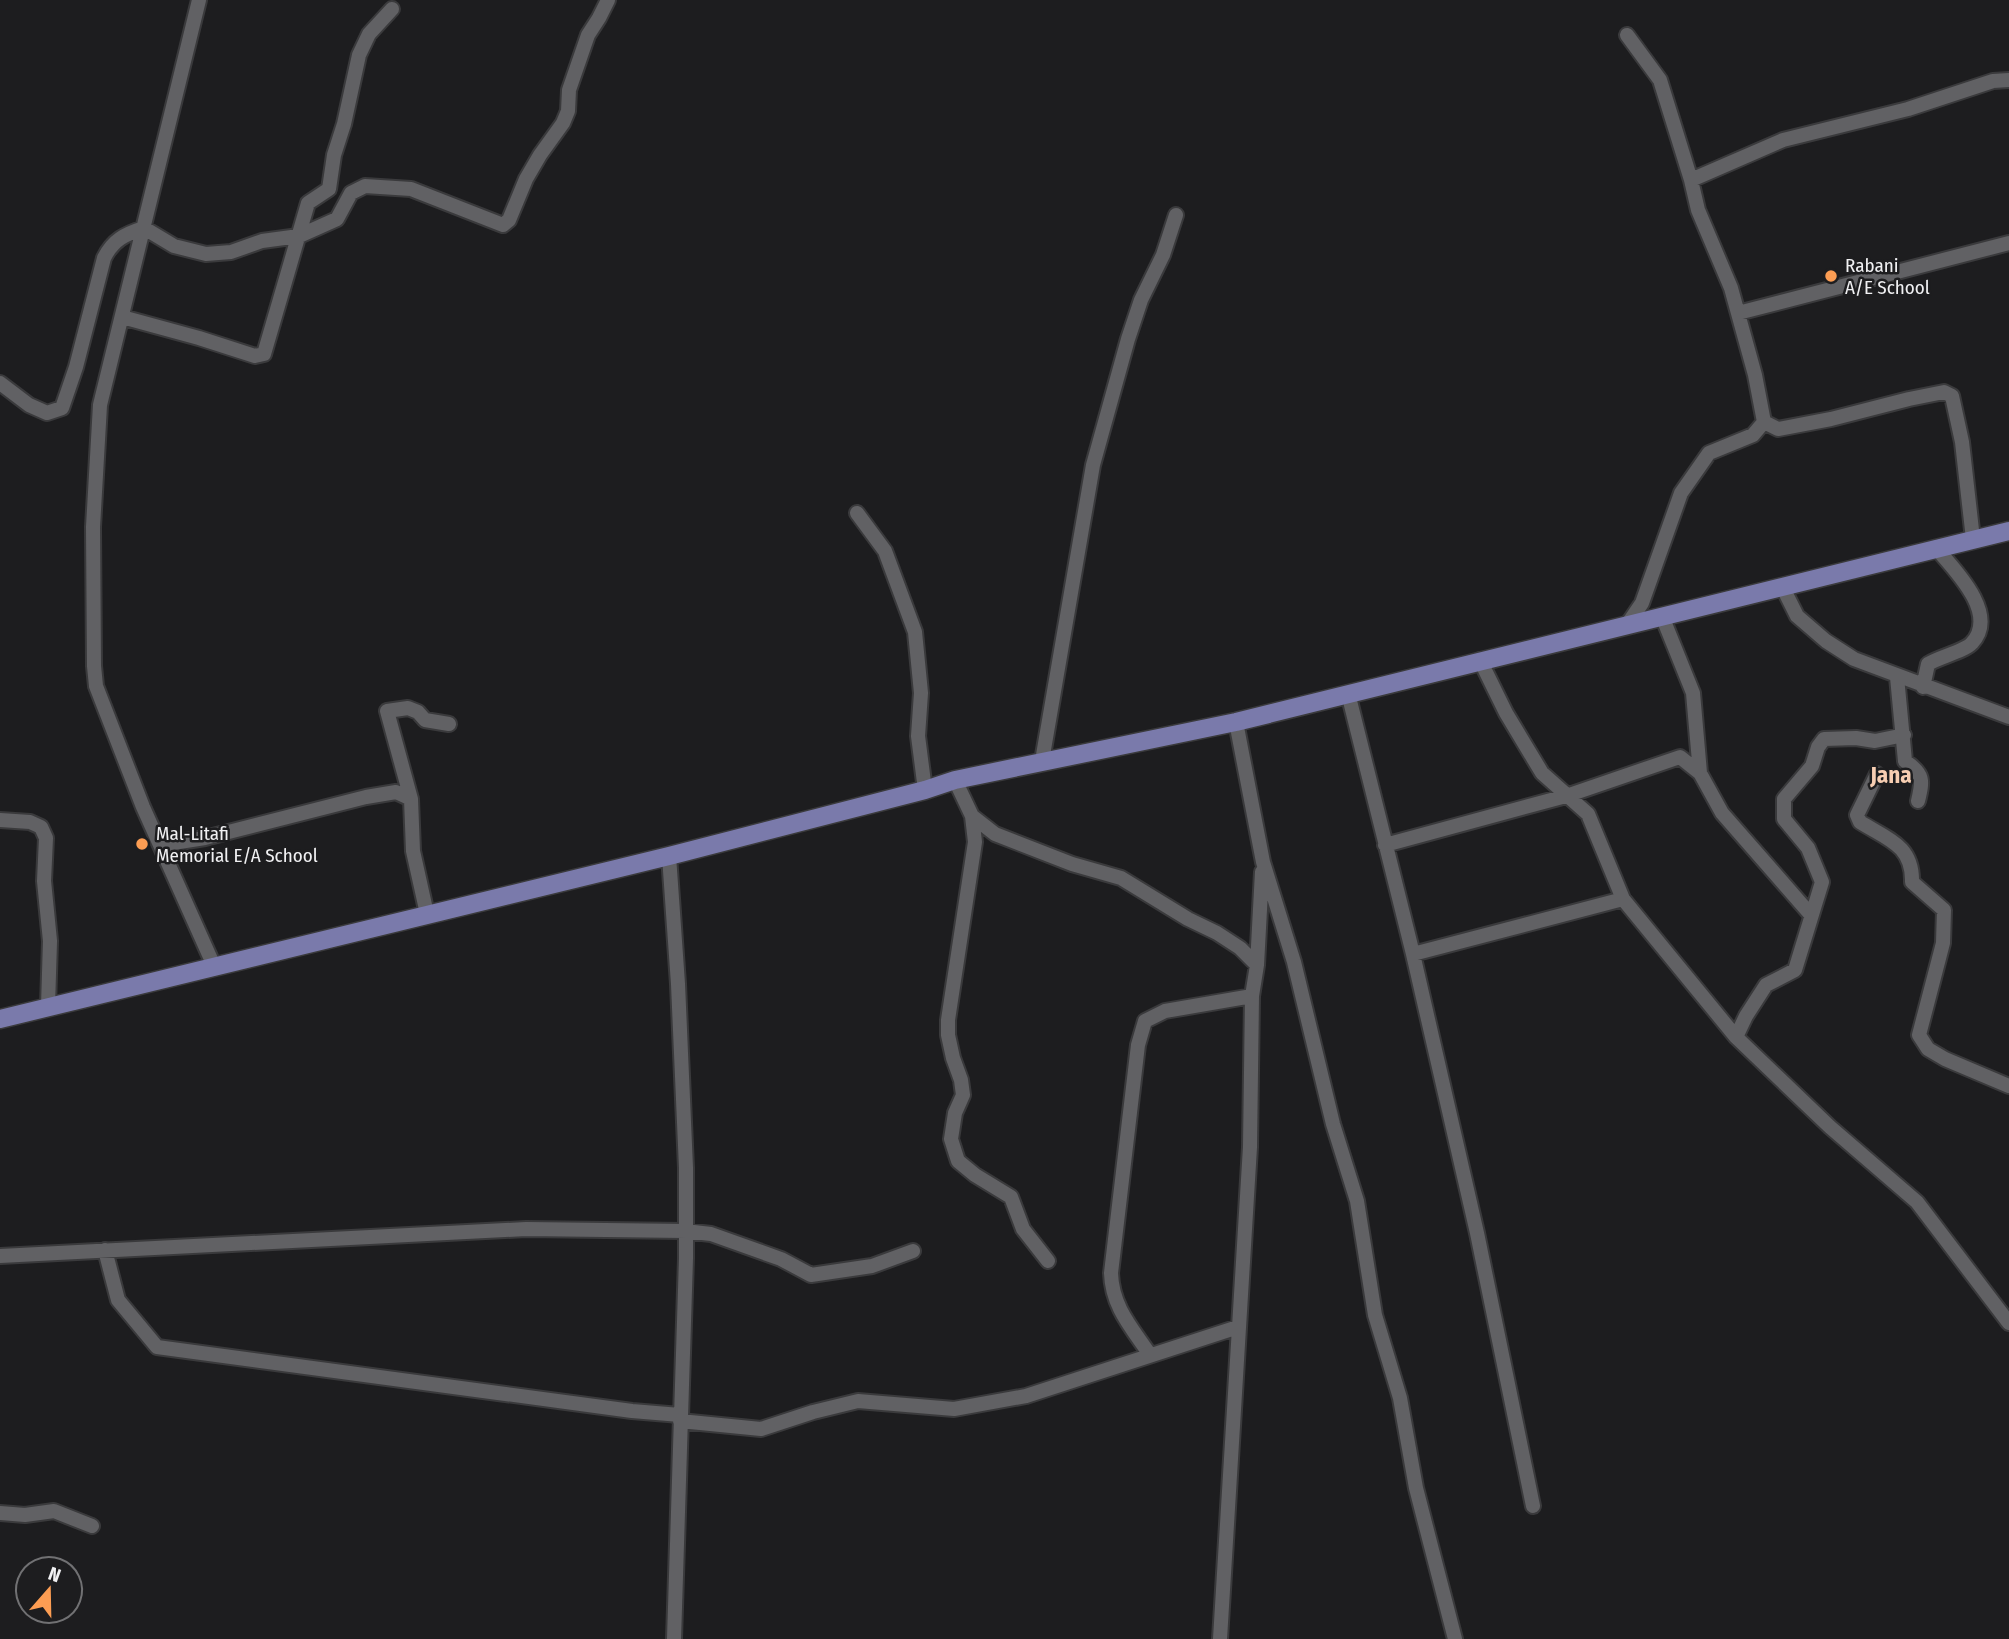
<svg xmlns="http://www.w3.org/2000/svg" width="2009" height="1639" viewBox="0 0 2009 1639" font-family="'Fira Sans Condensed',sans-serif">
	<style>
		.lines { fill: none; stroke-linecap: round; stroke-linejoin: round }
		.minor-casing { stroke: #3a3a3c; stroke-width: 18 }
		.major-casing { stroke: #3a3a3c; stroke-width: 21 }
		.minor { stroke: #616164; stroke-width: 14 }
		.major { stroke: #7a7aab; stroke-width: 18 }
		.poi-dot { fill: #fc9d53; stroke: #1d1d1f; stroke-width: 2.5 }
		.labels { text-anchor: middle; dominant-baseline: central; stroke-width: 5; stroke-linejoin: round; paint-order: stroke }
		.poi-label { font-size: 19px; fill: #f0f0f2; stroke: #1d1d1f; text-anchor: start }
		.quarter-label { font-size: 23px; font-weight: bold; fill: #f7ceb2; stroke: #1d1d1f }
	</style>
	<rect width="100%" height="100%" fill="#1d1d1f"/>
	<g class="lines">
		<g class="minor-casing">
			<path id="minor" d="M 199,0 L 100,405 L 93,527 L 94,666 L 96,686 L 143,807 L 214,966
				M 1691,180 L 1783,140 L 1908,109 L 1993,81 L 2009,80
				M 1738,313 L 2009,243
				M 122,317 L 199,338 L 255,356 L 264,354 L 308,203 L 329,189 L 334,155 L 344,124 L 359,55 L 369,34 L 392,9
				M 0,383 L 29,405 L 47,413 L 62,408 L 76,367 L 104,258 C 113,240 125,234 144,228 L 174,246 L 206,254 L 231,252 L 262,241 L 299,236 L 337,219 L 351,193 L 365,186 L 411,189 L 503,225 L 509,220 L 526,179 L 540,155 L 563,123 L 568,111 L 569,90 L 588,35 L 599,18 L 608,0
				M 1764,422 L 1778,429 L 1831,419 L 1909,399 L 1944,392 L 1952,396 L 1962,442 L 1973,539
				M 857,513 L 885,551 L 915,632 L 921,693 L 918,736 L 925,790
				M 1782,586 L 1797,616 L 1826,641 L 1854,659 L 2009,717
				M 1662,616 L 1693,693 L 1700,773 L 1722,813 L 1811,915
				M 1627,625 L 1642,603 L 1681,493 L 1709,453 L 1753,435 L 1764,422 L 1755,375 L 1731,288 L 1698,210 L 1691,180 L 1660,80 L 1627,35
				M 1480,660 L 1506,713 L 1542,773 L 1588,814 L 1623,899 L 1736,1037 L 1830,1127 L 1917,1202 L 2009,1323
				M 1897,677 L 1905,761 C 1924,774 1923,780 1918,801
				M 1923,687 L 1928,664 C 1939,657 1965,651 1972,643 C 1999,614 1955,570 1936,548
				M 1348,693 L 1413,954 L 1477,1233 L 1533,1506
				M 1236,722 L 1263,862 L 1294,962 L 1333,1124 L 1357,1201 L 1375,1315 L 1400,1398 L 1416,1488 L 1455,1639
				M 1042,761 L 1093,465 L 1128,339 L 1141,300 L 1163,255 L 1176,215
				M 1877,774 L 1857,815 L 1860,822 C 1887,839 1913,845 1912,882 L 1944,910 L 1943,943 L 1919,1035 L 1928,1049 L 1945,1059 L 2009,1086
				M 955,780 L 972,816 L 995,834 L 1072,864 L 1121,878 L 1188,919 L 1217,933 L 1240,948 L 1257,965
				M 411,799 L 387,711 L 408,708 L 418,712 L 425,720 L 449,724
				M 972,816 L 975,842 L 948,1020 L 948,1035 L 953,1058 L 961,1080 L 963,1095 L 955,1113 L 951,1139 L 958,1161 L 975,1175 L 1011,1197 L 1023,1229 L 1048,1261
				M 0,820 L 30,822 L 41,827 L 46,838 L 44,881 L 50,941 L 48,1006
				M 160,845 L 205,838 L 366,797 L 396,792 L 411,799 L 413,851 L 427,914
				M 1385,845 L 1566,796 L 1680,757 L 1700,773
				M 669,856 L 678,984 L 686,1168 L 686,1258 L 674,1639
				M 1413,954 L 1623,899
				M 1736,1037 L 1746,1016 L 1766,985 L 1795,970 L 1822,882 L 1808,848 L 1784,819 L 1784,799 L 1812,766 L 1818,747 L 1824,739 L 1856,738 L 1875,741 L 1904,735
				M 105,1250 L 118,1300 L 157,1347 L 632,1411 L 680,1415
				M 0,1256 L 526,1229 L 685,1231 L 711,1234 L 781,1259 L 811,1275 L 872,1266 L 913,1251
				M 1150,1355 C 1132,1328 1112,1307 1111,1273 L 1138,1045 L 1145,1021 L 1165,1011 L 1252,996
				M 680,1421 L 761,1429 L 813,1412 L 858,1401 L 954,1409 L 1026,1396 L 1238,1327
				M 0,1513 L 25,1515 L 54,1511 L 92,1526
				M 1220,1639 L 1250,1147 L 1252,996 L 1257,965 L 1262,872"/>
		</g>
		<g class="major-casing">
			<path id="major" d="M 0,1019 L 669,856 L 925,790 L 955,780 L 1236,722 L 2009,531"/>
		</g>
		<use href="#minor" class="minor"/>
		<use href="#major" class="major"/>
	</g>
	<g class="poi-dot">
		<circle cx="1831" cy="276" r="7"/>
		<circle cx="142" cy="844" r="7"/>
	</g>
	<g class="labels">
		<g class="poi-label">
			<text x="1845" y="265">Rabani<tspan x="1845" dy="22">A/E School</tspan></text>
			<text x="156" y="833">Mal-Litafi<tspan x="156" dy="22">Memorial E/A School</tspan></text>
		</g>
		<g class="quarter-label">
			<text x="1891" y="775">Jana</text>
		</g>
	</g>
	<g transform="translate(49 1590) rotate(20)"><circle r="33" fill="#1d1d1f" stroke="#717173" stroke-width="2"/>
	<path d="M0-5L12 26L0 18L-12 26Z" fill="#fc9d53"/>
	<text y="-10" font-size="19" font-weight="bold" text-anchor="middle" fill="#f0f0f2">N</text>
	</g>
</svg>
